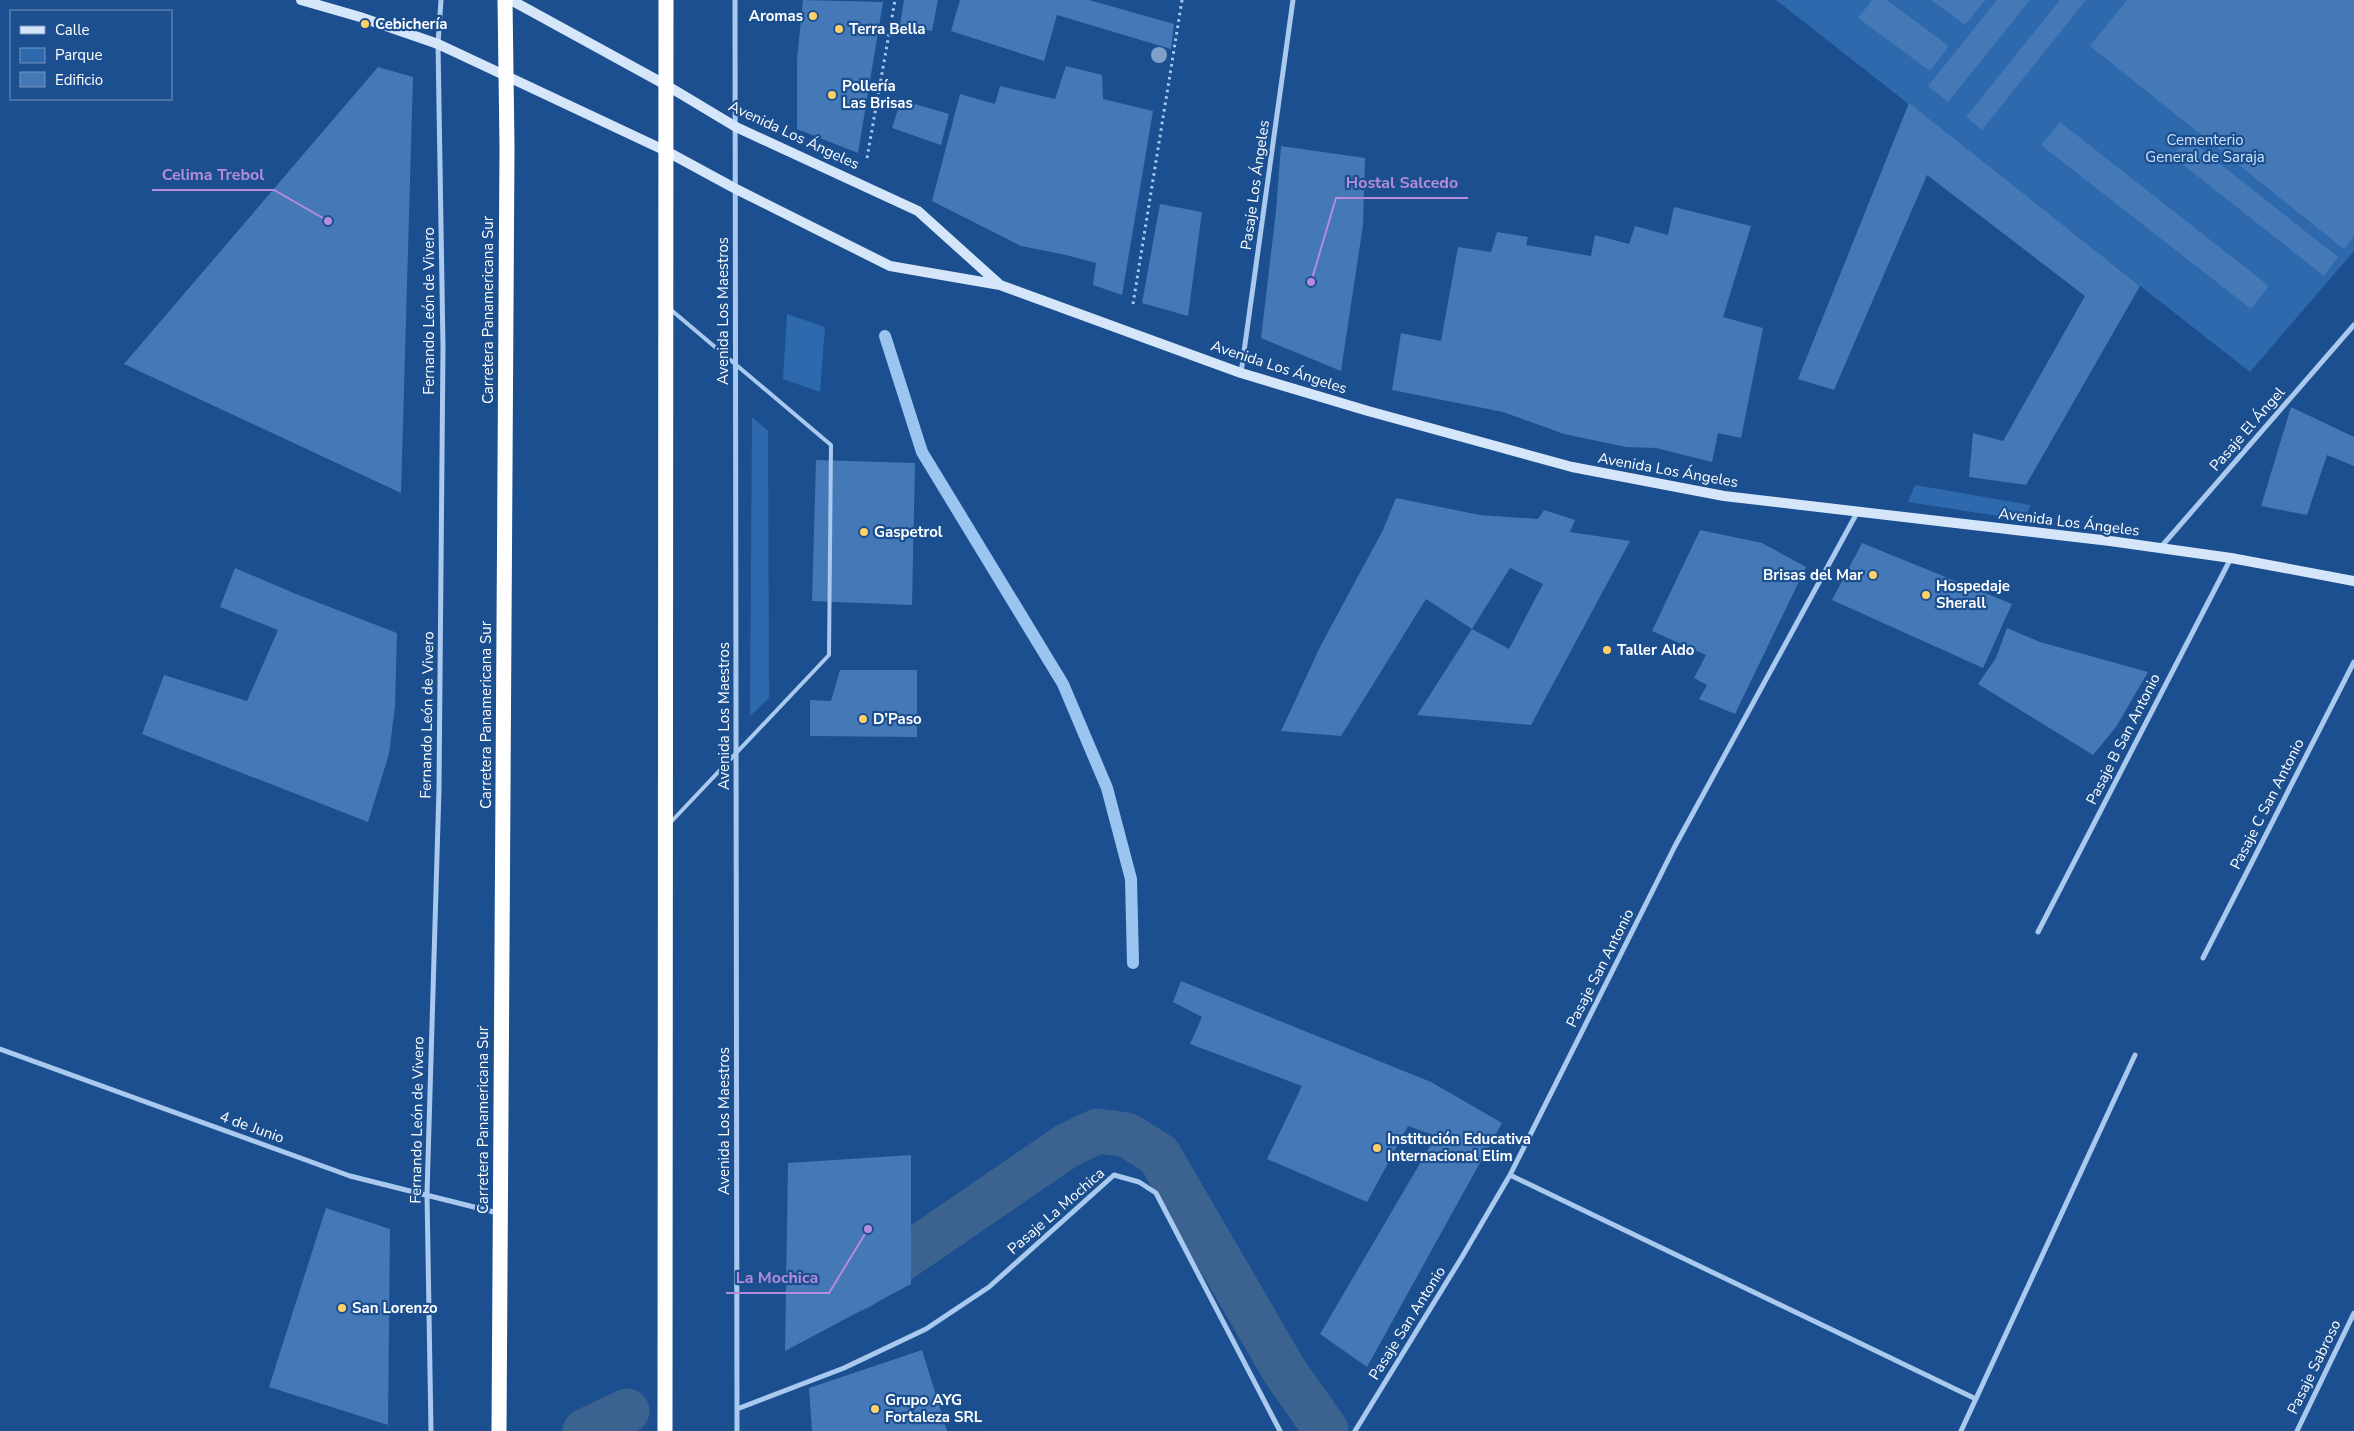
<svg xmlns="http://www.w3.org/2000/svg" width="2354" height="1431" viewBox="0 0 2354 1431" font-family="'Nunito Sans',sans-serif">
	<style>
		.green { fill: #2e69ad }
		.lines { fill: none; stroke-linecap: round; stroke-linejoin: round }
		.stream { stroke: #9cc4f0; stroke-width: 12 }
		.canal { stroke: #3c6290; stroke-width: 45 }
		.building { fill: #4478b7 }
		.path { stroke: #a9c9ee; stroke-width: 3; stroke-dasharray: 2.5 4; stroke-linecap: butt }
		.lane { stroke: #a9c9ee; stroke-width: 4 }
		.street { stroke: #a9c9ee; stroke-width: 5 }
		.secondary { stroke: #d6e6fa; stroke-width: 10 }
		.highway { stroke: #fff; stroke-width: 15 }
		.tree { fill: #7ea0ca }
		.poi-dot { fill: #ffd166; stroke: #1b4f8f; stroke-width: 2 }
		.labels { text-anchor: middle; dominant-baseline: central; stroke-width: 4.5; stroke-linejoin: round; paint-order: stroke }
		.poi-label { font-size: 15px; font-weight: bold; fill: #fff; stroke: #1b4f8f; text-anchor: start }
		.street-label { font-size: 15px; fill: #fff; stroke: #1b4f8f }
		.park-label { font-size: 15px; fill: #cfe3fa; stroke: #1b4f8f }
		.leader { fill: none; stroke: #b68bdc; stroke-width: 2 }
		.callout-dot { fill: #b68bdc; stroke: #1b4f8f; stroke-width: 2 }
		.callout-label { font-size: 16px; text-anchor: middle; font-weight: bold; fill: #b68bdc; stroke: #1b4f8f; stroke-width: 4.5; stroke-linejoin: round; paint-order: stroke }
	</style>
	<rect width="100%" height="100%" fill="#1b4f8f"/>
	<path class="green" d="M 1776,0 L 2354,0 L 2354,251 L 2250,372 Z
		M 787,314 L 825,327 L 820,392 L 783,379 Z
		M 752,417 L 768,431 L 769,698 L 750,716 Z
		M 1915,485 L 2031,505 L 2024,520 L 1908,502 Z"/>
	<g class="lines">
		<path class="stream" d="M 885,336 L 922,452 L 1063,684 L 1107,788 L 1131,879 L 1133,963"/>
		<path class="canal" d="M 859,1288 L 1068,1145 L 1098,1131 L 1127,1135 L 1159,1155 L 1285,1372 L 1326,1430
			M 585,1431 L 627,1411"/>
	</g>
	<path class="building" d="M 803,0 L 883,2 L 858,153 L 797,129 L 797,60 Z
		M 904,0 L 938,0 L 932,31 L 900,25 Z
		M 960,0 L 1089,0 L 1174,24 L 1171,49 L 1057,15 L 1044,61 L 951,31 Z
		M 1872,0 L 1887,0 L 1949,46 L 1930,71 L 1858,18 Z
		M 1931,0 L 1985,0 L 1965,25 Z
		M 1997,0 L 2030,0 L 1948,102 L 1928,86 Z
		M 2060,0 L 2086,0 L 1982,130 L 1966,117 Z
		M 2127,0 L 2354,0 L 2354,236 L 2344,249 L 2090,46 Z
		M 1066,66 L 1102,75 L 1103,99 L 1153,111 L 1122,295 L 1093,285 L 1096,263 L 1066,255 L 1021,246 L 932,201 L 960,94 L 995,104 L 1000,86 L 1055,99 Z
		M 378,67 L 413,77 L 401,493 L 124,364 Z
		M 901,100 L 949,114 L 941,145 L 892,128 Z
		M 1909,103 L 2140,286 L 2026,485 L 1969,477 L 1973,433 L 2003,441 L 2085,296 L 1927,175 L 1834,390 L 1798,379 Z
		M 2060,122 L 2269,286 L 2251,309 L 2041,145 Z
		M 2187,138 L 2338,257 L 2324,276 L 2172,156 Z
		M 1281,146 L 1365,158 L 1363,225 L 1341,371 L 1261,338 L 1276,211 Z
		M 1160,204 L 1202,212 L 1188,316 L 1142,303 Z
		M 1674,207 L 1751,226 L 1723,317 L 1763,328 L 1741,438 L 1718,433 L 1712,462 L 1656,448 L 1626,447 L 1564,434 L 1503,412 L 1392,390 L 1401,333 L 1441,341 L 1458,247 L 1491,252 L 1497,232 L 1528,237 L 1526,245 L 1591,256 L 1595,235 L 1629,244 L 1635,226 L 1668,235 Z
		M 2291,407 L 2354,437 L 2354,466 L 2327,455 L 2307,515 L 2261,506 Z
		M 816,460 L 915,463 L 912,605 L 812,601 Z
		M 1396,498 L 1480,515 L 1538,519 L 1544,510 L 1575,520 L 1570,532 L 1630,541 L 1531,725 L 1417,715 L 1472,629 L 1509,649 L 1543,584 L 1510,568 L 1472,629 L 1426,599 L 1341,736 L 1281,731 L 1321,645 L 1383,530 Z
		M 1700,530 L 1762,543 L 1806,567 L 1735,714 L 1699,699 L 1707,685 L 1694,678 L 1706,655 L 1652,631 Z
		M 1862,543 L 2012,604 L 1983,668 L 1832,600 Z
		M 235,568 L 296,594 L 397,633 L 395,706 L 389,754 L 368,822 L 142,734 L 164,675 L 247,701 L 278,630 L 220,607 Z
		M 2007,628 L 2040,642 L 2148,672 L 2116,727 L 2093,755 L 1978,684 L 1996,658 Z
		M 840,670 L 917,670 L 917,737 L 810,736 L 810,700 L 831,701 Z
		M 1181,981 L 1431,1082 L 1502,1123 L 1367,1367 L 1320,1334 L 1436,1136 L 1408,1126 L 1367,1202 L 1267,1159 L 1302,1086 L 1190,1044 L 1202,1017 L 1173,1002 Z
		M 911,1155 L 911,1284 L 785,1351 L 788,1163 Z
		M 326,1208 L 390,1229 L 388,1425 L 269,1387 Z
		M 922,1350 L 947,1431 L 812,1431 L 809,1388 Z"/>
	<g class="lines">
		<path class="path" d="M 867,158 L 895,0
			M 1133,304 L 1182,0"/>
		<path class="lane" d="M 670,823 L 829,655 L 831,445 L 670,309"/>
		<path class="street" d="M 735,0 L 737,1431
			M 1241,373 L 1293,0
			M 2161,547 L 2354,325
			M 2038,932 L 2231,558
			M 2203,958 L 2354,662
			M 0,1049 L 350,1176 L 498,1213
			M 1510,1175 L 1976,1399
			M 737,1409 L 844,1368 L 926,1329 L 989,1287 L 1114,1175 L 1139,1182 L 1156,1193 L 1280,1431
			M 431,1431 L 427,1194 L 439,789 L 443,347 L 438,44 L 441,0
			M 1355,1431 L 1462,1257 L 1510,1175 L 1675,846 L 1858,511
			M 1961,1431 L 2135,1055
			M 2297,1431 L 2354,1313"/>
		<path class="secondary" d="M 301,0 L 360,17 L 438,44 L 666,151 L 736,189 L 890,266 L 1000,285 L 1241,373 L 1368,411 L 1572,467 L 1724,496 L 2110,541 L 2231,558 L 2354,581
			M 511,0 L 666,85 L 736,127 L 918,211 L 999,284"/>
		<path class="highway" d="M 499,1431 L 507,147 L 505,0
			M 665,1431 L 666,0"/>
	</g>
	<circle class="tree" cx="1159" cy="55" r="8"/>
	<g class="poi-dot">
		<circle cx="813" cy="16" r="5"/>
		<circle cx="365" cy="24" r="5"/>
		<circle cx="839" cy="29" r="5"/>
		<circle cx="832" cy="95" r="5"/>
		<circle cx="864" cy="532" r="5"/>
		<circle cx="1873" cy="575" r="5"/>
		<circle cx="1926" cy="595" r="5"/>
		<circle cx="1607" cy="650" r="5"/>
		<circle cx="863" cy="719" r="5"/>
		<circle cx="1377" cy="1148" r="5"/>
		<circle cx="342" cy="1308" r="5"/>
		<circle cx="875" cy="1409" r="5"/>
	</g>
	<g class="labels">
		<g class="poi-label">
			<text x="803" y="16" text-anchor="end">Aromas</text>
			<text x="375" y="24">Cebichería</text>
			<text x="849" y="29">Terra Bella</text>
			<text x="842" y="86">Pollería<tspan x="842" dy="17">Las Brisas</tspan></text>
			<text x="874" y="532">Gaspetrol</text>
			<text x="1863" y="575" text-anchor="end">Brisas del Mar</text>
			<text x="1936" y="586">Hospedaje<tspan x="1936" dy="17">Sherall</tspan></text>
			<text x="1617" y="650">Taller Aldo</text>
			<text x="873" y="719">D’Paso</text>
			<text x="1387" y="1139">Institución Educativa<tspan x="1387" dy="17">Internacional Elim</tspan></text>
			<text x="352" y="1308">San Lorenzo</text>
			<text x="885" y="1400">Grupo AYG<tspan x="885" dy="17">Fortaleza SRL</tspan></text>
		</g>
		<g class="street-label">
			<text transform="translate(794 135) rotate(25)">Avenida Los Ángeles</text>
			<text transform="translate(1255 185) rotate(-82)">Pasaje Los Ángeles</text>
			<text transform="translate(488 310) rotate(-90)">Carretera Panamericana Sur</text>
			<text transform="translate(429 311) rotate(-90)">Fernando León de Vivero</text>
			<text transform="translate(723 311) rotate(-90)">Avenida Los Maestros</text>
			<text transform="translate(1279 367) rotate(18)">Avenida Los Ángeles</text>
			<text transform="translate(2247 429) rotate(-49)">Pasaje El Ángel</text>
			<text transform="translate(1668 470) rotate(10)">Avenida Los Ángeles</text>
			<text transform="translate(2069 522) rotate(7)">Avenida Los Ángeles</text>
			<text transform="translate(427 715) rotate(-89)">Fernando León de Vivero</text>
			<text transform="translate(486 715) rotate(-90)">Carretera Panamericana Sur</text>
			<text transform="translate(724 716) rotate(-90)">Avenida Los Maestros</text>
			<text transform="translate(2123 739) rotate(-63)">Pasaje B San Antonio</text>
			<text transform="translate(2267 804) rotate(-63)">Pasaje C San Antonio</text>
			<text transform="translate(1600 968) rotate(-63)">Pasaje San Antonio</text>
			<text transform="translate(417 1120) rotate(-89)">Fernando León de Vivero</text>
			<text transform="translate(483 1120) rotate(-90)">Carretera Panamericana Sur</text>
			<text transform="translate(724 1121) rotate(-90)">Avenida Los Maestros</text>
			<text transform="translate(252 1127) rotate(20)">4 de Junio</text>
			<text transform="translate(1056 1211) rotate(-41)">Pasaje La Mochica</text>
			<text transform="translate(1407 1323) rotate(-58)">Pasaje San Antonio</text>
			<text transform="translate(2314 1367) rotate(-64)">Pasaje Sabroso</text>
		</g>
		<g class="park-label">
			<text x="2205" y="140">Cementerio<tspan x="2205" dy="17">General de Saraja</tspan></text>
		</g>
	</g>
	<path class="leader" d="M328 221L274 190H152M1311 282L1336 198H1468M868 1229L829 1293H726"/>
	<g class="callout-dot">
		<circle cx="328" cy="221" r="5"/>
		<circle cx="1311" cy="282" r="5"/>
		<circle cx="868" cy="1229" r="5"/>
	</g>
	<g class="callout-label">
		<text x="213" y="180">Celima Trebol</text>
		<text x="1402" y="188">Hostal Salcedo</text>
		<text x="777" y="1283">La Mochica</text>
	</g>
	<rect x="10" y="10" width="162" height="90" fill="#1b4f8f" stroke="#7695bc"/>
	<rect x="20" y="26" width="25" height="8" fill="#d6e6fa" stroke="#7695bc"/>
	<text x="55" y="35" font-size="15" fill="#ffffff">Calle</text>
	<rect x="20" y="48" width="25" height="15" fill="#2e69ad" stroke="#7695bc"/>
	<text x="55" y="60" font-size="15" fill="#ffffff">Parque</text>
	<rect x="20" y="72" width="25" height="15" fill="#4478b7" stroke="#7695bc"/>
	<text x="55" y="85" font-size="15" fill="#ffffff">Edificio</text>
</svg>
